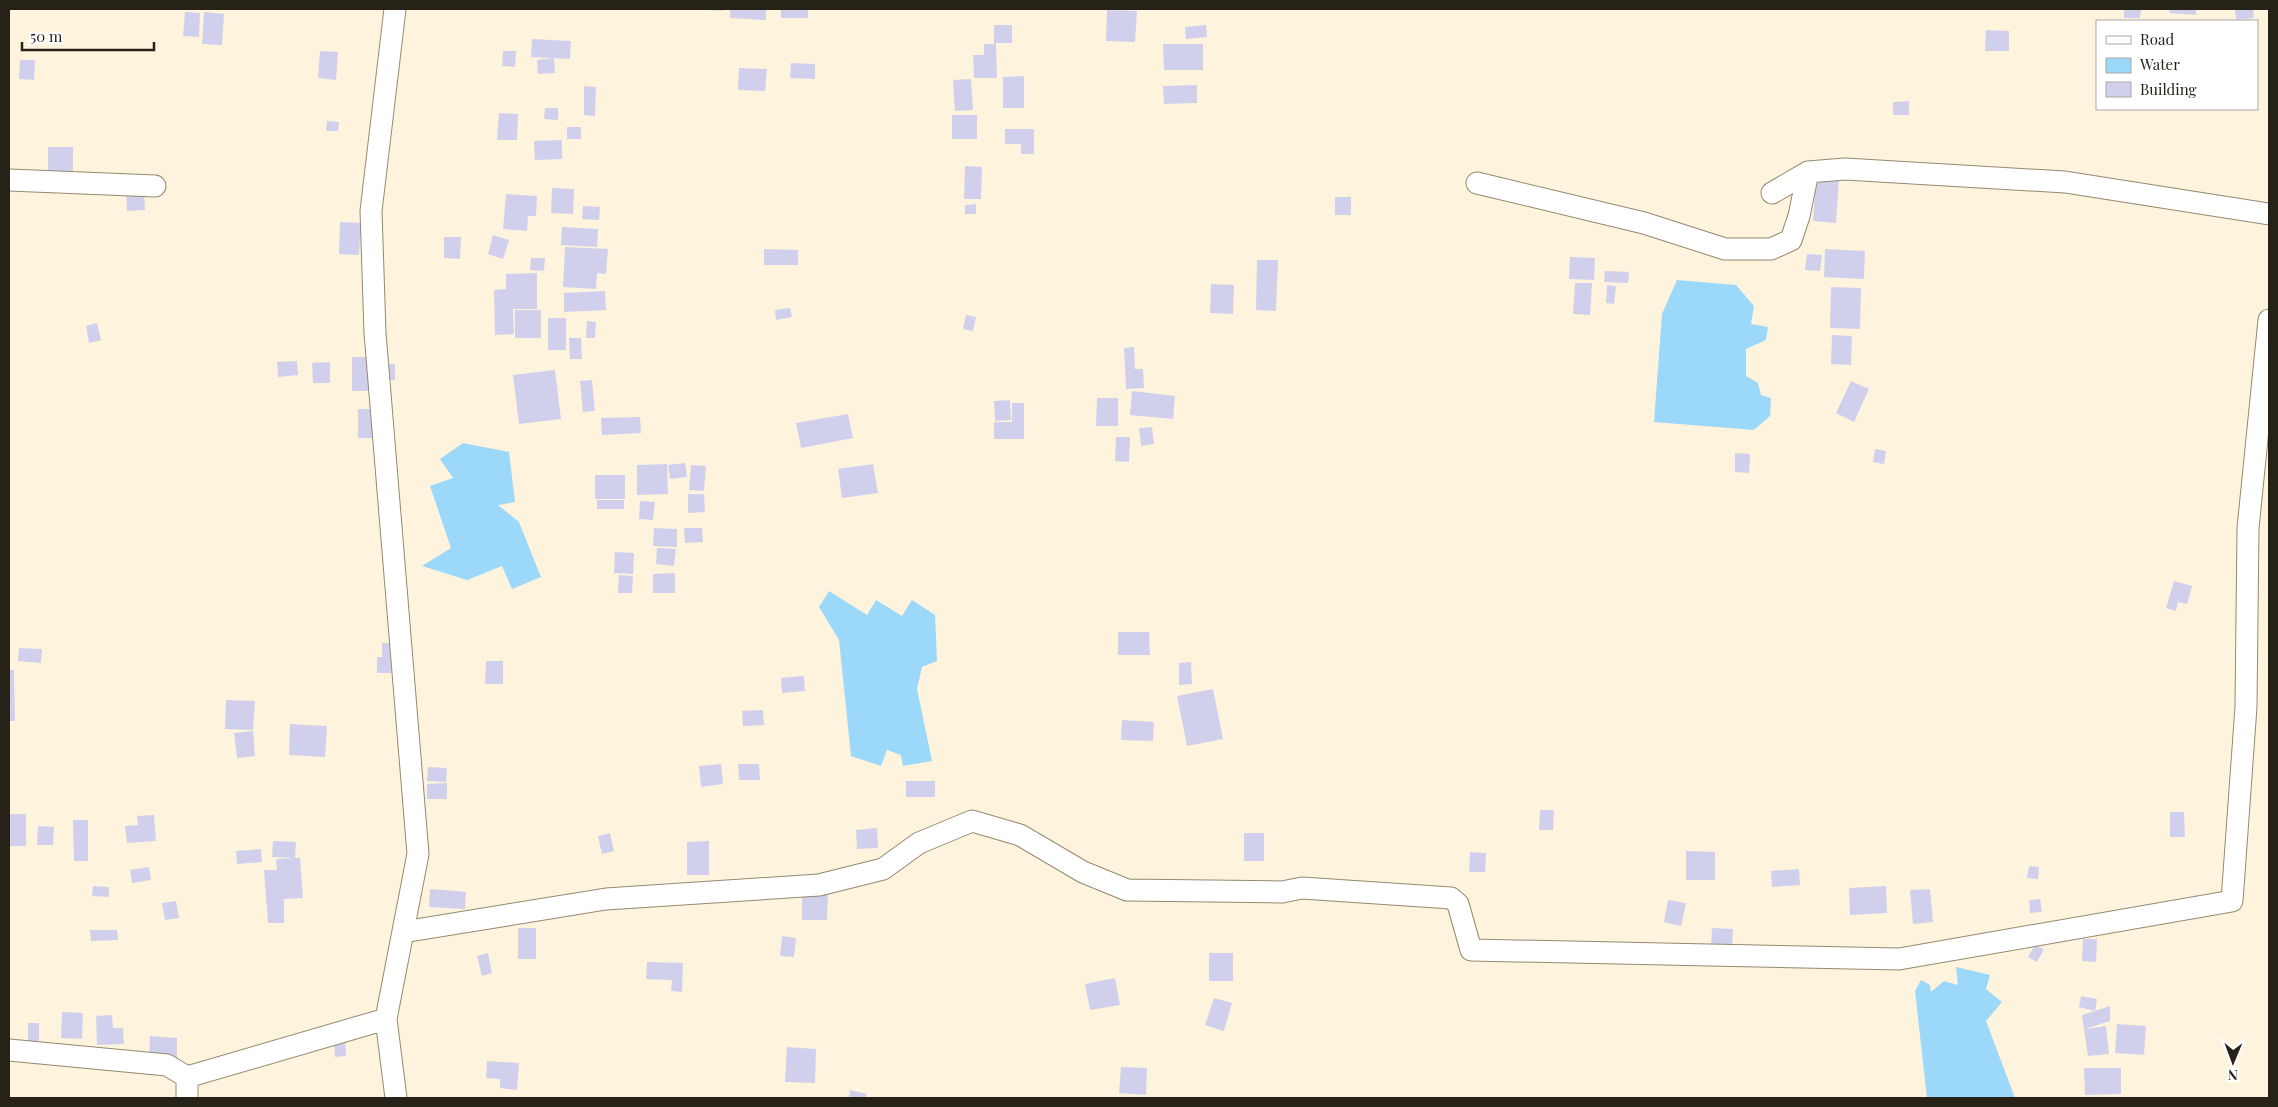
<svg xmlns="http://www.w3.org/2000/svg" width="2278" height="1107" viewBox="0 0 2278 1107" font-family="'Playfair Display',serif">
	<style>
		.water { fill: #9cd8f9 }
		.building { fill: #d0d0ed }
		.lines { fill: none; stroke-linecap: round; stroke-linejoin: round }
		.minor-casing { stroke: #95896f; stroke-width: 23 }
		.minor { stroke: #fff; stroke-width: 21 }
	</style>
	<rect width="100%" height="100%" fill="#fef4dd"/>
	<path class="water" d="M 1677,280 L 1736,285 L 1754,306 L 1751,324 L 1768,327 L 1766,340 L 1746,349 L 1746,376 L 1758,383 L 1761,395 L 1771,398 L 1770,416 L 1754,430 L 1654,422 L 1662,314 Z
		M 463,443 L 509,452 L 515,502 L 498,505 L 519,522 L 541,577 L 512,589 L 502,566 L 467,580 L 422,566 L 451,548 L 430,486 L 453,478 L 440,459 Z
		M 829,591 L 867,615 L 876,600 L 902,616 L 912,600 L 935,615 L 937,661 L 922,667 L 917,689 L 932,761 L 903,766 L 901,755 L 887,750 L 881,766 L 851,756 L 839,640 L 819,607 Z
		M 1956,967 L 1990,975 L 1986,989 L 2002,1002 L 1986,1021 L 2015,1098 L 1927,1098 L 1915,991 L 1921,980 L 1930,985 L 1931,992 L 1944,981 L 1958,985 Z"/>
	<path class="building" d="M 707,9 L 723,9 L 723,11 L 707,10 Z
		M 730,9 L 766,9 L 766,20 L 730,18 Z
		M 781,9 L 808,9 L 808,18 L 781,18 Z
		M 2124,9 L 2141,9 L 2140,18 L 2124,18 Z
		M 2170,9 L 2196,9 L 2196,15 L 2169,13 Z
		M 2235,9 L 2253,9 L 2254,18 L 2236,20 Z
		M 1107,10 L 1137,11 L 1135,42 L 1106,41 Z
		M 185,12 L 200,13 L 199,37 L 183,36 Z
		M 204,12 L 224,14 L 222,45 L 202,44 Z
		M 994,25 L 1012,25 L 1012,43 L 996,43 L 997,78 L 974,78 L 973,55 L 984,55 L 984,44 L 994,44 Z
		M 1206,25 L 1207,37 L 1186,39 L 1185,27 Z
		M 1986,30 L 2009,31 L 2009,51 L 1985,51 Z
		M 532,39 L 571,41 L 570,59 L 531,57 Z
		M 1163,44 L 1203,44 L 1203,70 L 1164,70 Z
		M 320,51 L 338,52 L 336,80 L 318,78 Z
		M 503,51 L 516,51 L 515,67 L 502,66 Z
		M 554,58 L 555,73 L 538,74 L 537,60 Z
		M 20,60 L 35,60 L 34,80 L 19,79 Z
		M 791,63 L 815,64 L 815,79 L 790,78 Z
		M 739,68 L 767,69 L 765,91 L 738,90 Z
		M 1024,76 L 1024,108 L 1003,108 L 1003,77 Z
		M 971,79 L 973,110 L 955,111 L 953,80 Z
		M 1197,85 L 1197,103 L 1164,104 L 1163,86 Z
		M 584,86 L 596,87 L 595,116 L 584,115 Z
		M 1909,101 L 1909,115 L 1893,115 L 1893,102 Z
		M 545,108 L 558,108 L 558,120 L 544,119 Z
		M 499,113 L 518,114 L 517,140 L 497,140 Z
		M 952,115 L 977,115 L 977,139 L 952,139 Z
		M 327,121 L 339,122 L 338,131 L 326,131 Z
		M 567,127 L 581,127 L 581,139 L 567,139 Z
		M 1005,129 L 1034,129 L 1034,154 L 1021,154 L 1021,144 L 1005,144 Z
		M 562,140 L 562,159 L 535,160 L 534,141 Z
		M 48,147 L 73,147 L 73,172 L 48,172 Z
		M 965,166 L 982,167 L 981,199 L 964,199 Z
		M 1816,176 L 1839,178 L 1836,223 L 1813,221 Z
		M 552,188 L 574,189 L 573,214 L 551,213 Z
		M 144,190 L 145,210 L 127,211 L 126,191 Z
		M 506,194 L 537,196 L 536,216 L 528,216 L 527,231 L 503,229 Z
		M 1335,197 L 1351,197 L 1351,215 L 1335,215 Z
		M 976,204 L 976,214 L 965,214 L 965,205 Z
		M 583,206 L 600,207 L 599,220 L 582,219 Z
		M 340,222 L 361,223 L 359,255 L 339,254 Z
		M 562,227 L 598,229 L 597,247 L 561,245 Z
		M 493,235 L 509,240 L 503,259 L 488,254 Z
		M 444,237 L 461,237 L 460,259 L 444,258 Z
		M 565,247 L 608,249 L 606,274 L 597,273 L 596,289 L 563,287 Z
		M 764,249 L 798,250 L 798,265 L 764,265 Z
		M 1825,249 L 1865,251 L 1864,279 L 1824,277 Z
		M 1807,254 L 1822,255 L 1820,271 L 1805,270 Z
		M 1570,257 L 1595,258 L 1594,280 L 1569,279 Z
		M 531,258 L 545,258 L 544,271 L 530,270 Z
		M 1257,260 L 1278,260 L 1276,311 L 1256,310 Z
		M 1605,271 L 1629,272 L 1628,283 L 1604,282 Z
		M 537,273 L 537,309 L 513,309 L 514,334 L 495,335 L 494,290 L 506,289 L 506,274 Z
		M 1575,283 L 1592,283 L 1590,315 L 1573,314 Z
		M 1211,284 L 1234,285 L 1233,314 L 1210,313 Z
		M 1607,285 L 1616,286 L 1614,304 L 1606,303 Z
		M 1831,287 L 1861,288 L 1860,329 L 1830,328 Z
		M 605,291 L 606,310 L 564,312 L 564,293 Z
		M 790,308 L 792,317 L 776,320 L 775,310 Z
		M 515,310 L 541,310 L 541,338 L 515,338 Z
		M 966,315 L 976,317 L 973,331 L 963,329 Z
		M 548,318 L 566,318 L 566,350 L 548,350 Z
		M 587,321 L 596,322 L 595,338 L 586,338 Z
		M 97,323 L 101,340 L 89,343 L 86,326 Z
		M 1832,335 L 1852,336 L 1851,365 L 1831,364 Z
		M 569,338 L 581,338 L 582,359 L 570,359 Z
		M 1134,347 L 1135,369 L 1143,369 L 1144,388 L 1126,389 L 1124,348 Z
		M 352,357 L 368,357 L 368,391 L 352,391 Z
		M 297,361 L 298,375 L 278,377 L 277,362 Z
		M 330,362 L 330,383 L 313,383 L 312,363 Z
		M 383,364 L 395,364 L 395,380 L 383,380 Z
		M 555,370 L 561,419 L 519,424 L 513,375 Z
		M 592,380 L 595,411 L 583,412 L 580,381 Z
		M 1851,381 L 1869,389 L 1854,422 L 1836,413 Z
		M 1132,391 L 1175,396 L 1173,419 L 1130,415 Z
		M 1097,398 L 1118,398 L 1118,426 L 1096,426 Z
		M 1010,400 L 1011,420 L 995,421 L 994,401 Z
		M 1012,403 L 1024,403 L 1024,439 L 994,439 L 994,422 L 1012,422 Z
		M 358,409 L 377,409 L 377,438 L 358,438 Z
		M 848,414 L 853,438 L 801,448 L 796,423 Z
		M 640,417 L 641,433 L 602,435 L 601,418 Z
		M 1152,427 L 1154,444 L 1141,446 L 1139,428 Z
		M 1116,437 L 1130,437 L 1129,462 L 1115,461 Z
		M 1875,449 L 1886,451 L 1884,464 L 1873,462 Z
		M 1735,453 L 1750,454 L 1749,473 L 1735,472 Z
		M 685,463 L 687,477 L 670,479 L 668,465 Z
		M 667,464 L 668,494 L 637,495 L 637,465 Z
		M 873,464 L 878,493 L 842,498 L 838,469 Z
		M 691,465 L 706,466 L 704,491 L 689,490 Z
		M 595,475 L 625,475 L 625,499 L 595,499 Z
		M 688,494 L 704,494 L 705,512 L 688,513 Z
		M 597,500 L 624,500 L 624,509 L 597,509 Z
		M 640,501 L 655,502 L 653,520 L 639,519 Z
		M 654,528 L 677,529 L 677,547 L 653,546 Z
		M 684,528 L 702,528 L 703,542 L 685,543 Z
		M 657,548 L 676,549 L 674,566 L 656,564 Z
		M 615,552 L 634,553 L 633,574 L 614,573 Z
		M 675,573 L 675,593 L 653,593 L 653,574 Z
		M 619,575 L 633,576 L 632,593 L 618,593 Z
		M 2174,581 L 2192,586 L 2187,604 L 2178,602 L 2176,611 L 2166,608 Z
		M 1118,632 L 1149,632 L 1150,655 L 1118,655 Z
		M 382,643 L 391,643 L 391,673 L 377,673 L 377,657 L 382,657 Z
		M 19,648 L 42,649 L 41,663 L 18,661 Z
		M 486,661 L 503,661 L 503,684 L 485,684 Z
		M 1191,662 L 1192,684 L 1179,685 L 1179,663 Z
		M 9,670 L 14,670 L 15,721 L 9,721 Z
		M 804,676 L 805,691 L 782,693 L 781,678 Z
		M 1213,689 L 1223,739 L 1187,746 L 1177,696 Z
		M 226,700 L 255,701 L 253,730 L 225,729 Z
		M 763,710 L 764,725 L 743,726 L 742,711 Z
		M 1122,720 L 1154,722 L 1153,741 L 1121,740 Z
		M 290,724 L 327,726 L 325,757 L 289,755 Z
		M 253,731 L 255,756 L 237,758 L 234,733 Z
		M 721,764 L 723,784 L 701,787 L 699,766 Z
		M 738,764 L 759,764 L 760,780 L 739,780 Z
		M 428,767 L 447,768 L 446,782 L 427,781 Z
		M 906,781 L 935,781 L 935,797 L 906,797 Z
		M 447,783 L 447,799 L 427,799 L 427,784 Z
		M 1540,810 L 1554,810 L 1553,830 L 1539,830 Z
		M 2170,812 L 2184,812 L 2185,837 L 2170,837 Z
		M 9,814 L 26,814 L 26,846 L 9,846 Z
		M 154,815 L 156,841 L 127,843 L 125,826 L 138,825 L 137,816 Z
		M 73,820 L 88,820 L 88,861 L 74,861 Z
		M 38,826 L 54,827 L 53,845 L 37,845 Z
		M 877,828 L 878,848 L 857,849 L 856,830 Z
		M 610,833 L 614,851 L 602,854 L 598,836 Z
		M 1244,833 L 1264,833 L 1264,861 L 1244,861 Z
		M 273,841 L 296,842 L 295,858 L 272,857 Z
		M 709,841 L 709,875 L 687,875 L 687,842 Z
		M 261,849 L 262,862 L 237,864 L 236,851 Z
		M 1686,851 L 1715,852 L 1715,880 L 1686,880 Z
		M 1470,852 L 1486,853 L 1485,872 L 1469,872 Z
		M 295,858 L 300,858 L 303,898 L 284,899 L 284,923 L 268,923 L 264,870 L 277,870 L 276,859 Z
		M 2029,866 L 2039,867 L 2038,879 L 2027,878 Z
		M 149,867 L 151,880 L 132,883 L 130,870 Z
		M 1799,869 L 1800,885 L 1772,887 L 1771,871 Z
		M 93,886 L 109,887 L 109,897 L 92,896 Z
		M 1886,886 L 1887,913 L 1850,915 L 1849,888 Z
		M 430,889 L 466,892 L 465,909 L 429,907 Z
		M 1930,889 L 1933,922 L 1913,924 L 1910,890 Z
		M 802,894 L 828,895 L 827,920 L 802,920 Z
		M 2040,899 L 2042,912 L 2030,913 L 2029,900 Z
		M 1668,900 L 1686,903 L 1681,926 L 1664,922 Z
		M 176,901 L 179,918 L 165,920 L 162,903 Z
		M 518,928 L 536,928 L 536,959 L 518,959 Z
		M 1712,928 L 1733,929 L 1732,951 L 1711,949 Z
		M 90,930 L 117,930 L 118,940 L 91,941 Z
		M 782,936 L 796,938 L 794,957 L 780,956 Z
		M 2083,939 L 2097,939 L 2096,962 L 2082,961 Z
		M 2035,945 L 2044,949 L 2037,962 L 2028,957 Z
		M 488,953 L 492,973 L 482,976 L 477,956 Z
		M 1209,953 L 1233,953 L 1233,981 L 1209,981 Z
		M 647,962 L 683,963 L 682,992 L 671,991 L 672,980 L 646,979 Z
		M 1115,978 L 1120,1005 L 1090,1010 L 1085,984 Z
		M 2081,996 L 2097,999 L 2095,1011 L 2079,1007 Z
		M 1214,998 L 1232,1003 L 1224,1031 L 1205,1025 Z
		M 2110,1006 L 2110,1021 L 2085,1029 L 2106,1026 L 2109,1054 L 2088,1056 L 2082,1015 Z
		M 62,1012 L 83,1013 L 82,1039 L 61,1038 Z
		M 112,1015 L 113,1028 L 123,1028 L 124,1044 L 97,1045 L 96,1016 Z
		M 28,1023 L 39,1023 L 39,1041 L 28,1041 Z
		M 2117,1024 L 2146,1026 L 2144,1055 L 2115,1053 Z
		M 150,1036 L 177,1038 L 177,1058 L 149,1057 Z
		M 345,1038 L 346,1056 L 335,1057 L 334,1039 Z
		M 787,1047 L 816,1049 L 815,1083 L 785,1082 Z
		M 487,1061 L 519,1063 L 517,1090 L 500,1088 L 500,1079 L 486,1078 Z
		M 1121,1067 L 1147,1068 L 1146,1095 L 1119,1093 Z
		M 2084,1068 L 2121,1068 L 2121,1094 L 2085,1095 Z
		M 850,1090 L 867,1094 L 866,1098 L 849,1098 Z"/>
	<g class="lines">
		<g class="minor-casing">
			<path id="minor" d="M 9,180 L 155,186
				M 1477,183 L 1644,223 L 1725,249 L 1771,249 L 1791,240 L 1799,216 L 1808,172 L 1845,169 L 2065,182 L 2269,214
				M 1772,193 L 1808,172
				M 403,932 L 606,899 L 819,885 L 883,869 L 919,843 L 972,821 L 1020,835 L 1083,872 L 1127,890 L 1282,892 L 1302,888 L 1451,898 L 1458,904 L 1471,950 L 1899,959 L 2232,901 L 2246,707 L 2248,528 L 2269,320
				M 386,1019 L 396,1098
				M 9,1050 L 167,1065 L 187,1077
				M 187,1098 L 187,1077 L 386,1019 L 418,854 L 375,333 L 371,211 L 395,9"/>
		</g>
		<use href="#minor" class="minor"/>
	</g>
	<rect width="2278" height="1107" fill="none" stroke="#272218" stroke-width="20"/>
	<rect x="2096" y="20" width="162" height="90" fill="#ffffff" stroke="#a9a7a3"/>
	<rect x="2106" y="36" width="25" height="8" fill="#ffffff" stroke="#a9a7a3"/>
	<text x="2140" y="45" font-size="15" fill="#272218">Road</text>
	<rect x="2106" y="58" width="25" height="15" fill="#9cd8f9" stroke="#a9a7a3"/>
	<text x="2140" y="70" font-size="15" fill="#272218">Water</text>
	<rect x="2106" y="82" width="25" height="15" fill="#d0d0ed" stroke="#a9a7a3"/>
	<text x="2140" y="95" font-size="15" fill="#272218">Building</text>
	<g transform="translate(2233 1062) rotate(181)" stroke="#ffffff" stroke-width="4" paint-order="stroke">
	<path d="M0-4L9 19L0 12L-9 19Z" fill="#272218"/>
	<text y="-8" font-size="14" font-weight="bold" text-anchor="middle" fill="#272218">N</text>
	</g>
	<path d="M22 42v8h132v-8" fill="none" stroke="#272218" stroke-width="2.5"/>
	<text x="30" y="42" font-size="15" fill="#272218" stroke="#ffffff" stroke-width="4" paint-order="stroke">50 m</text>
</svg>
